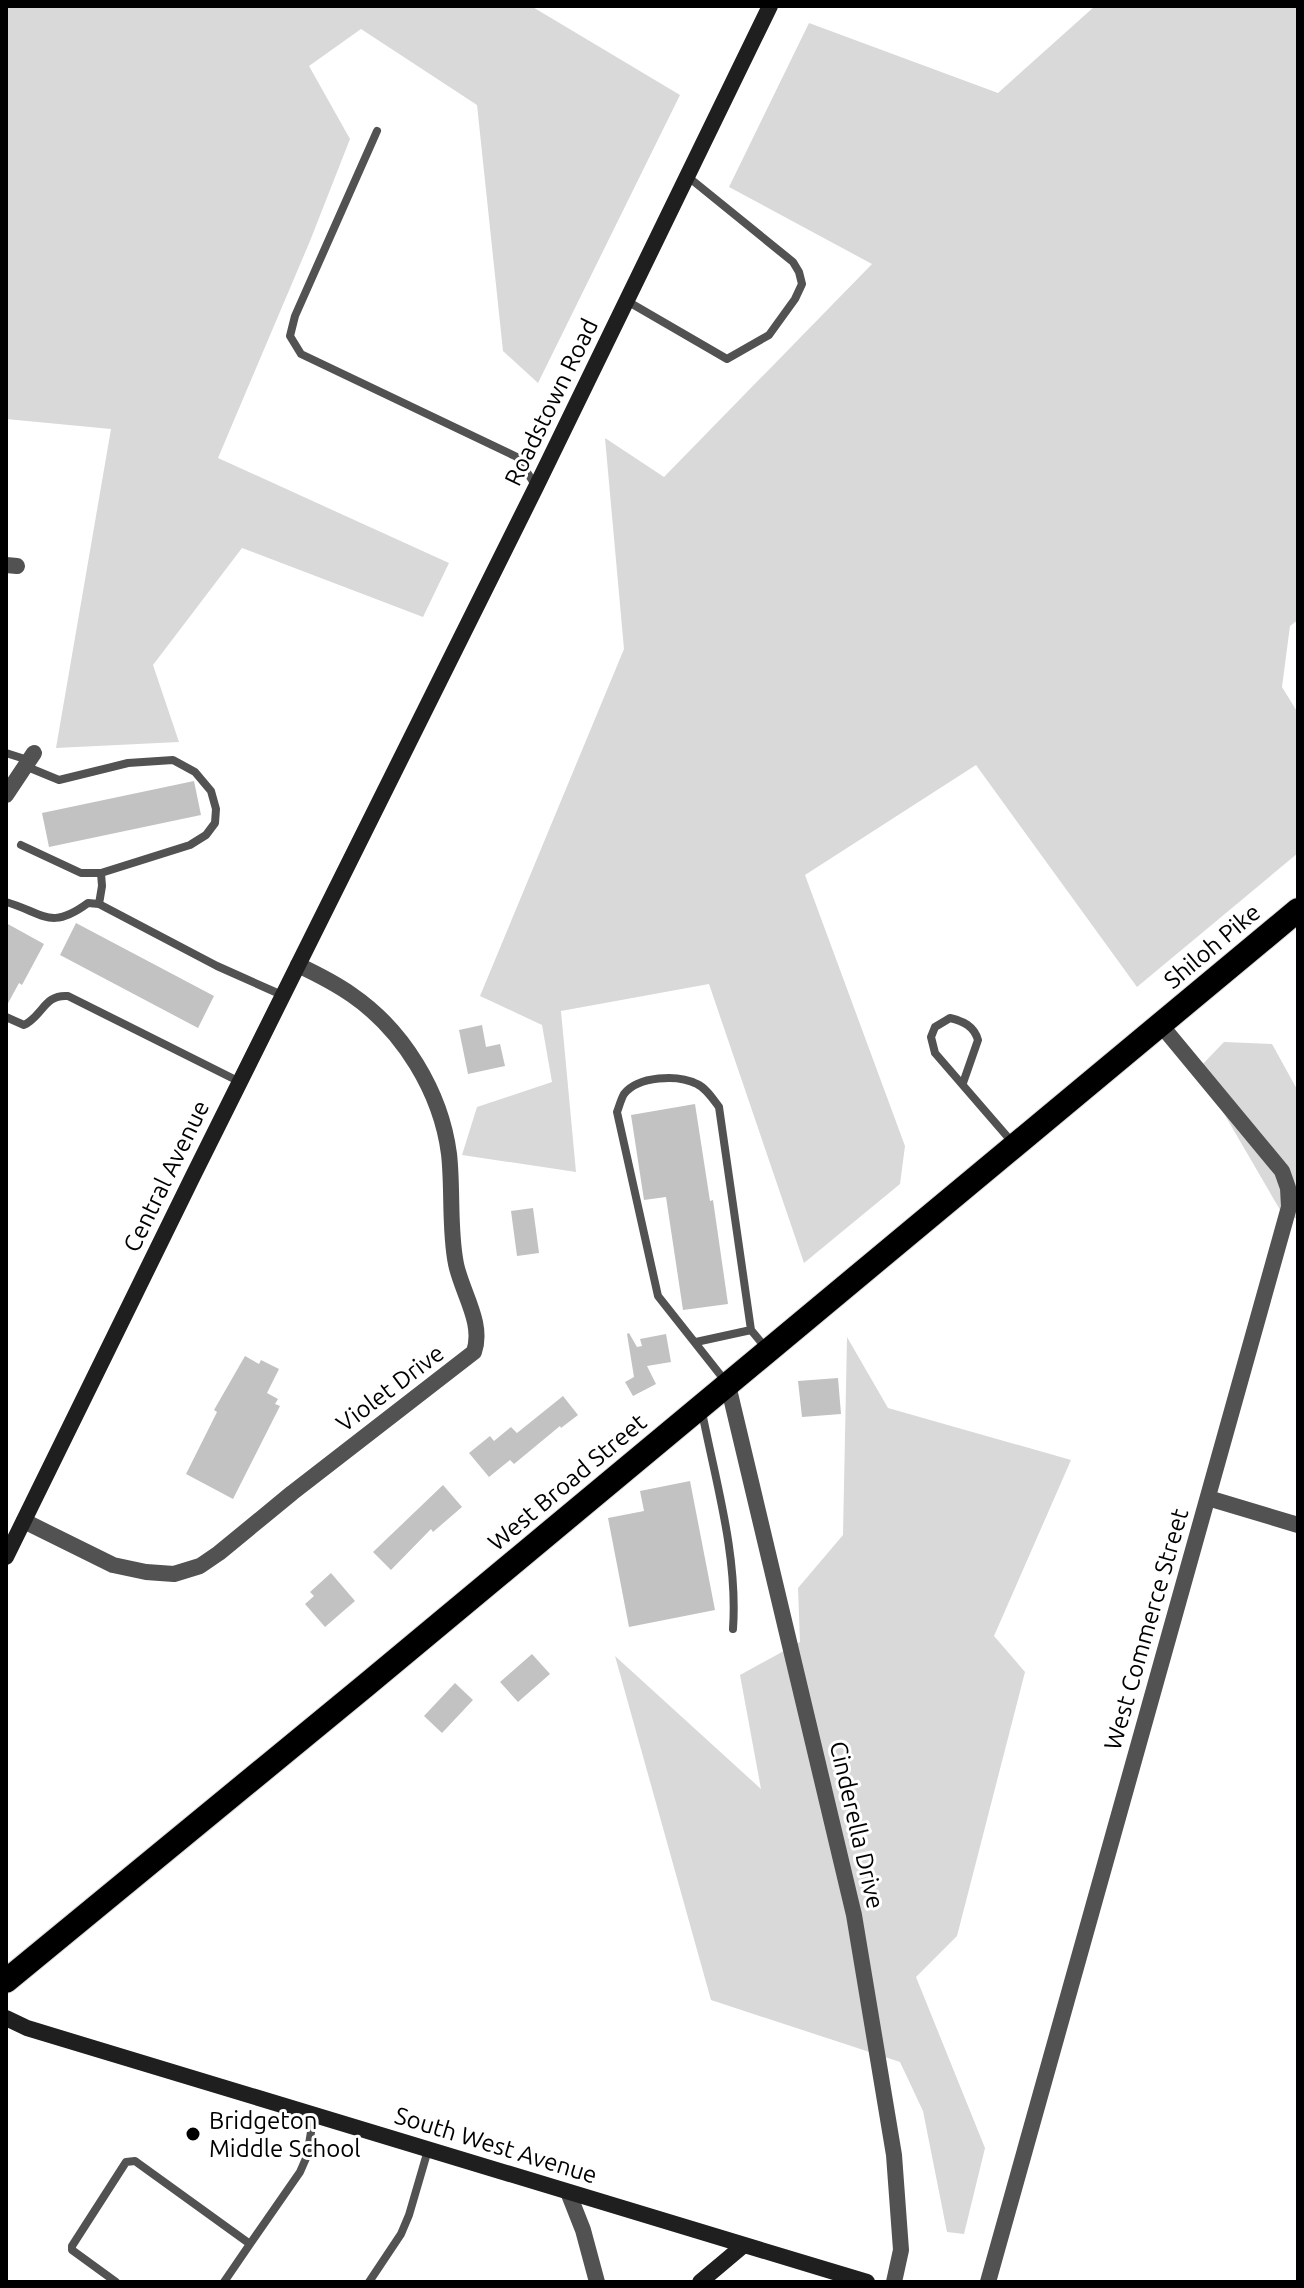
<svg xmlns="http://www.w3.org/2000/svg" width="1304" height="2288" viewBox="0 0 1304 2288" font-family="Ubuntu,sans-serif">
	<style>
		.green { fill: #d9d9d9 }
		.building { fill: #c2c2c2 }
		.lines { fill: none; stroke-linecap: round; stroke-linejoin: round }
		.highway-casing { stroke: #dbdbdb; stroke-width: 26 }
		.lane { stroke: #525252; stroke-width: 8 }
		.street { stroke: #525252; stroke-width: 16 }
		.secondary { stroke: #1f1f1f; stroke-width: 16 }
		.highway { stroke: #000; stroke-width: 24 }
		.poi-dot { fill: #000; stroke: #fff; stroke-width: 3 }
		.labels { text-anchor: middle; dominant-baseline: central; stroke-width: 6; stroke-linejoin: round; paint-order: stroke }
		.street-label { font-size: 24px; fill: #000; stroke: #fff }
		.poi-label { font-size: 24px; fill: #000; stroke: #fff; text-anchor: start }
	</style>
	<rect width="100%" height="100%" fill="#fff"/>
	<path class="green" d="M 6,6 L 531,6 L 680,95 L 538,383 L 503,351 L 477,105 L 361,29 L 309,66 L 350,139 L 310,241 L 218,458 L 449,563 L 423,617 L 242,548 L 153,665 L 179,742 L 56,748 L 111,429 L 6,419 Z
		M 1095,6 L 1298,6 L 1298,620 L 1290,626 L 1282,687 L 1298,713 L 1298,853 L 1137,987 L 976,765 L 805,875 L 905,1146 L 900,1184 L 804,1263 L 709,984 L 561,1011 L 576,1172 L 462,1155 L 477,1107 L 552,1082 L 542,1025 L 480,996 L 624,649 L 605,438 L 664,477 L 872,264 L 729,187 L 809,23 L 998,93 Z
		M 1224,1042 L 1272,1044 L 1298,1091 L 1298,1219 L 1283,1215 L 1198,1069 Z
		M 847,1337 L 888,1408 L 1071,1460 L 994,1636 L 1025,1672 L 957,1936 L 916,1977 L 985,2148 L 964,2234 L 947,2232 L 923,2111 L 900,2062 L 711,2000 L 615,1656 L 761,1789 L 740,1675 L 800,1642 L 798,1588 L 843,1535 Z"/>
	<path class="building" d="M 194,781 L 201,815 L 49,847 L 42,813 Z
		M 6,923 L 44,944 L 22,985 L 19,983 L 6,1007 Z
		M 76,923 L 214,996 L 198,1028 L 60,955 Z
		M 482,1025 L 486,1047 L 500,1044 L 505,1066 L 468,1074 L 459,1030 Z
		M 695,1104 L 710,1201 L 713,1200 L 728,1304 L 683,1310 L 666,1197 L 644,1200 L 631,1115 Z
		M 533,1208 L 539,1253 L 517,1256 L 511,1211 Z
		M 629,1333 L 637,1347 L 642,1346 L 640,1339 L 666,1334 L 671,1362 L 647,1366 L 656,1384 L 633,1396 L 625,1382 L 634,1377 L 627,1334 Z
		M 245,1356 L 259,1364 L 261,1360 L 279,1369 L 267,1393 L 278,1399 L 275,1404 L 280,1406 L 233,1499 L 186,1474 L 217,1412 L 214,1410 Z
		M 838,1378 L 841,1414 L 802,1417 L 798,1381 Z
		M 563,1396 L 578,1415 L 561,1428 L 560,1426 L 514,1464 L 510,1460 L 489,1477 L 469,1453 L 490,1436 L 494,1441 L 511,1427 L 517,1433 Z
		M 690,1481 L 715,1610 L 629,1627 L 608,1518 L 644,1511 L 640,1491 Z
		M 443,1485 L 462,1507 L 433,1532 L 431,1529 L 391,1570 L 373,1552 Z
		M 331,1573 L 355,1601 L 325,1627 L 305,1604 L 314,1596 L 310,1592 Z
		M 532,1654 L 550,1674 L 518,1702 L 500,1682 Z
		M 455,1683 L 473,1700 L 442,1733 L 424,1716 Z"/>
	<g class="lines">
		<g class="highway-casing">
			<path id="highway" d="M 6,1981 L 365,1686 L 1298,910"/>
		</g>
		<path class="lane" d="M 377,131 L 295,316 L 290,336 L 301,354 L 517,457 L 536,486
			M 627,301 L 727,359 L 769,335 L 795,299 L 802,284 L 799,272 L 793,262 L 687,176
			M 6,753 L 28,760
			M 21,845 L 81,873 L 101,873 L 190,845 L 206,835 L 215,823 L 216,809 L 211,791 L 195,772 L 173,760 L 128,763 L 59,780 L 25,766
			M 6,902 C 44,913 50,931 88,903 L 99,904 L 217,966 L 282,995
			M 99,904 L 102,886 L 101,873
			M 6,1017 L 24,1025 C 43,1016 44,994 68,996 L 240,1082
			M 963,1083 L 978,1040 C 974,1026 963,1021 950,1018 L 935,1027 L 931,1037 L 935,1053 L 1012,1142
			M 696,1342 L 751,1330
			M 726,1382 L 658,1296 L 617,1112 C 619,1107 621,1099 624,1094 C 638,1076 678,1074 697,1084 C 706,1088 713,1099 719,1107 L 751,1330 L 765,1347
			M 702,1412 C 716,1483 738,1556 733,1629
			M 116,2282 L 72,2250 L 72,2246 L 126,2162 L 135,2161 L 250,2244 L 300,2172 L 307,2156 L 314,2114
			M 224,2282 L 250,2244
			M 369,2282 L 401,2234 L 409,2215 L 428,2150"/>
		<path class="street" d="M 6,565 L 17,566
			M 6,795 L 34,753
			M 728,1385 L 854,1915 L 894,2155 L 901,2250 L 894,2282
			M 1208,1498 L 1298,1525
			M 24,1521 L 113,1565 L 146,1572 L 174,1574 L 200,1566 L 219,1553 L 292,1493 L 474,1352 C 484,1323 462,1293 456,1264 C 449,1230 453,1189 449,1154 C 441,1092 403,1030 352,995 C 335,983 317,974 298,965
			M 568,2192 L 583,2230 L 597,2282
			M 988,2282 L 1289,1207 L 1288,1188 L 1282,1171 L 1161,1025"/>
		<path class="secondary" d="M 6,1557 L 193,1176 L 536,487 L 770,6
			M 6,2018 L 27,2028 L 867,2282
			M 700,2282 L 744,2245"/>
		<use href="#highway" class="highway"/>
	</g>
	<circle class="poi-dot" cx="193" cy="2134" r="8"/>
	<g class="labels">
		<g class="street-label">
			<text transform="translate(551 402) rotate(-64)">Roadstown Road</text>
			<text transform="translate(1212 946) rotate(-40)">Shiloh Pike</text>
			<text transform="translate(166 1176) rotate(-64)">Central Avenue</text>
			<text transform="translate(390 1388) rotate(-37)">Violet Drive</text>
			<text transform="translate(567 1482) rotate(-40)">West Broad Street</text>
			<text transform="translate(1146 1629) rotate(-74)">West Commerce Street</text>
			<text transform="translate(857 1825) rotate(77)">Cinderella Drive</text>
			<text transform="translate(496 2145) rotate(17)">South West Avenue</text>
		</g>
		<g class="poi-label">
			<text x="209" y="2120">Bridgeton<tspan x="209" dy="28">Middle School</tspan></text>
		</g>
	</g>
	<rect width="1304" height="2288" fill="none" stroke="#000000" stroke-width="16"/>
</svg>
